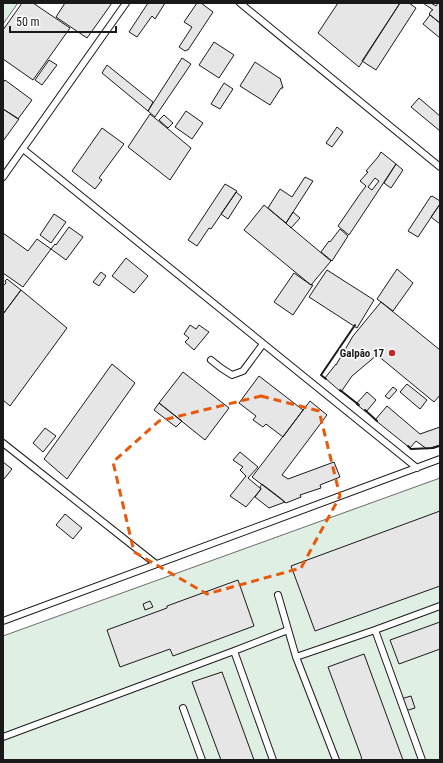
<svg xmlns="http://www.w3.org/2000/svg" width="443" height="763" viewBox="0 0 443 763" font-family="'Roboto Condensed',sans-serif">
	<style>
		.green { fill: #e0efe3; stroke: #6a6a6a }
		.building { fill: #e6e6e6; stroke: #1a1a1a; fill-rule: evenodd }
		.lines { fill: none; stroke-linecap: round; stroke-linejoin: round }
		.lane-casing { stroke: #1a1a1a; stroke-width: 8 }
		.lane { stroke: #fff; stroke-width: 6 }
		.wall { stroke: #1a1a1a; stroke-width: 2 }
		.marked { fill: none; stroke: #e8590c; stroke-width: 3; stroke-dasharray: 8 5; stroke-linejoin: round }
		.poi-dot { fill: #c62828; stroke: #fff; stroke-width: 1.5 }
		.labels { text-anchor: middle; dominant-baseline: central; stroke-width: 3; stroke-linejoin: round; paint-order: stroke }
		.poi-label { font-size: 11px; font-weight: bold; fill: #1a1a1a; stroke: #fff; text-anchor: end }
	</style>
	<rect width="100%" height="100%" fill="#fff"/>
	<path class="green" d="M 3,3 L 18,3 L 3,24 Z
		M 440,478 L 440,760 L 3,760 L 3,636 Z"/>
	<path class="building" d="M 22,3 L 33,3 L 70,28 L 33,80 L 3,59 L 3,30 Z
		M 65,3 L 112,3 L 87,38 L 56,17 Z
		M 148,3 L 165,3 L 155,19 L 152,16 L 137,37 L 129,32 Z
		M 197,3 L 201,3 L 213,12 L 188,50 L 187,50 L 185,51 L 179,47 L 192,27 L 184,22 Z
		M 338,3 L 400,3 L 359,67 L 318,33 Z
		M 400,3 L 409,3 L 416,8 L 376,70 L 362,61 Z
		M 423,3 L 431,3 L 436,6 L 438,3 L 440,3 L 440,23 L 429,14 L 432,10 L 433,10 Z
		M 430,15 L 440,23 L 440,38 L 423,24 Z
		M 214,42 L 234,55 L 219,78 L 199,65 Z
		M 182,58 L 191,64 L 155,117 L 148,111 Z
		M 49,60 L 57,65 L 42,85 L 35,80 Z
		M 255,62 L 279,78 L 280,78 L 283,88 L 281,88 L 270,105 L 240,86 Z
		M 107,65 L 153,102 L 148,111 L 102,73 Z
		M 5,80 L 32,100 L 18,119 L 3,109 L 3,83 Z
		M 224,83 L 233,89 L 220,109 L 211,104 Z
		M 419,98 L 440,116 L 440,131 L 411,107 Z
		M 3,109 L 19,119 L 3,141 Z
		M 186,111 L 203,123 L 192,139 L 175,127 Z
		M 150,114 L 191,148 L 170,180 L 128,147 Z
		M 164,115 L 173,123 L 168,128 L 159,120 Z
		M 337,127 L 343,132 L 332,147 L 326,143 Z
		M 102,128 L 124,144 L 99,178 L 102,180 L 95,189 L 72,171 Z
		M 381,152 L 396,164 L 349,235 L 338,226 L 360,194 L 366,186 L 360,181 L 368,172 L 366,171 L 378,157 ZM 375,178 L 379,181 L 372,190 L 368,187 Z
		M 396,164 L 403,170 L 391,188 L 384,183 Z
		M 305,177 L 313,181 L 286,223 L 268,208 L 280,189 L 292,197 Z
		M 225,184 L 237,191 L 211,229 L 209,228 L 197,246 L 188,240 Z
		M 236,192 L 242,197 L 228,219 L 221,214 Z
		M 431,196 L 432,197 L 432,196 L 440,201 L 440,204 L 418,237 L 408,231 Z
		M 440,204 L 440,224 L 431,217 Z
		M 264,205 L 331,261 L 311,285 L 244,230 Z
		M 293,212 L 300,218 L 291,228 L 286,223 Z
		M 54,214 L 66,222 L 51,243 L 40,235 Z
		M 69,227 L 83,237 L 66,260 L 51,249 L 55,244 L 56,245 Z
		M 340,229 L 348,236 L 332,261 L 321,252 L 329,241 L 330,242 Z
		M 3,233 L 28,251 L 37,239 L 51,249 L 23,287 L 3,273 Z
		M 126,258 L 148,276 L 134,293 L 112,276 Z
		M 397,269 L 413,283 L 393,311 L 377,299 Z
		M 327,270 L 374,300 L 357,328 L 309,297 Z
		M 101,272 L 106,276 L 99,286 L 93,282 Z
		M 294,273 L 311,285 L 313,285 L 293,315 L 274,302 Z
		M 7,279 L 21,290 L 3,314 L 3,286 L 6,283 L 5,281 Z
		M 21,290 L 67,328 L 10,406 L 3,400 L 3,314 Z
		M 381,302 L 440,350 L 440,395 L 434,402 L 377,355 L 352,376 L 341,392 L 325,378 L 336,364 L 336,365 L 353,336 Z
		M 190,325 L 196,329 L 199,325 L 209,332 L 194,350 L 185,342 L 189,338 L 184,334 Z
		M 112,364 L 135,383 L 67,479 L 44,459 Z
		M 183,372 L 229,408 L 205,440 L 159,403 Z
		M 259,376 L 303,410 L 283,437 L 266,424 L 263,427 L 253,420 L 256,416 L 239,403 Z
		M 407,384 L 427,400 L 420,409 L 400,392 Z
		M 393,387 L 397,390 L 389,399 L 385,396 Z
		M 367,392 L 376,400 L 366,412 L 356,404 Z
		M 310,401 L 327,415 L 282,475 L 288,479 L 334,462 L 340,477 L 320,485 L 321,488 L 300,495 L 301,497 L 286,503 L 252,477 Z
		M 159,403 L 182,421 L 176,427 L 154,410 Z
		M 387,406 L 420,434 L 440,427 L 440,445 L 427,449 L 416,441 L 410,448 L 375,420 Z
		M 45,428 L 56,436 L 43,452 L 33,443 Z
		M 240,452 L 258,467 L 248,478 L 261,489 L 246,507 L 230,496 L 246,476 L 240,470 L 243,467 L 233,460 Z
		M 3,462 L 12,469 L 4,479 L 3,478 Z
		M 262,484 L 279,497 L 285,502 L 269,508 L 255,497 L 261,489 L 260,487 Z
		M 440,511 L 440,586 L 315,631 L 291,566 Z
		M 65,514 L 82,528 L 73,539 L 56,525 Z
		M 238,580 L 254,626 L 173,656 L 170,649 L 120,667 L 107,630 L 167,608 L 167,606 Z
		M 150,601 L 153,607 L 145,610 L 143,604 Z
		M 440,622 L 440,649 L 399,664 L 390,640 Z
		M 364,654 L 403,760 L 362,760 L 361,756 L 328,667 Z
		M 222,672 L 254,760 L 221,760 L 192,682 Z
		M 411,696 L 415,708 L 405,711 L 401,699 Z"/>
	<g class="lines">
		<g class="lane-casing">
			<path id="lane" d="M 240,3 L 440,167
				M 23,149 L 417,468
				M 3,177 L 126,3
				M 211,360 L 221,368 L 232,375 L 243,371 L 263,344
				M 3,443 L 156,564
				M 278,595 L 296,657 L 336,760
				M 3,621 L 440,459
				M 375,630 L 422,760
				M 234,651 L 273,760
				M 296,657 L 375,630 L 440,606
				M 183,708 L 202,760
				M 3,737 L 234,651 L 288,630"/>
		</g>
		<use href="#lane" class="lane"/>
		<path class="wall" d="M 326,379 L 321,375 L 355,325
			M 340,390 L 359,405
			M 365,410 L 377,421
			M 408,446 L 411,449 L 433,448 L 439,446"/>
	</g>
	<path class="marked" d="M 261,396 L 319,411 L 340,496 L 301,568 L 207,594 L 134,552 L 113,462 L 159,421 Z"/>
	<circle class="poi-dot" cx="392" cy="353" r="4"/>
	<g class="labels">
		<g class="poi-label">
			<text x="384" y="353">Galpão 17</text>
		</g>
	</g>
	<rect width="443" height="763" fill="none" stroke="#1a1a1a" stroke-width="8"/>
	<path d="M10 26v6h106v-6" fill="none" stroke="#1a1a1a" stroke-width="2"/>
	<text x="16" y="26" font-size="12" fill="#1a1a1a" stroke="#ffffff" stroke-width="3" paint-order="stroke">50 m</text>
</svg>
